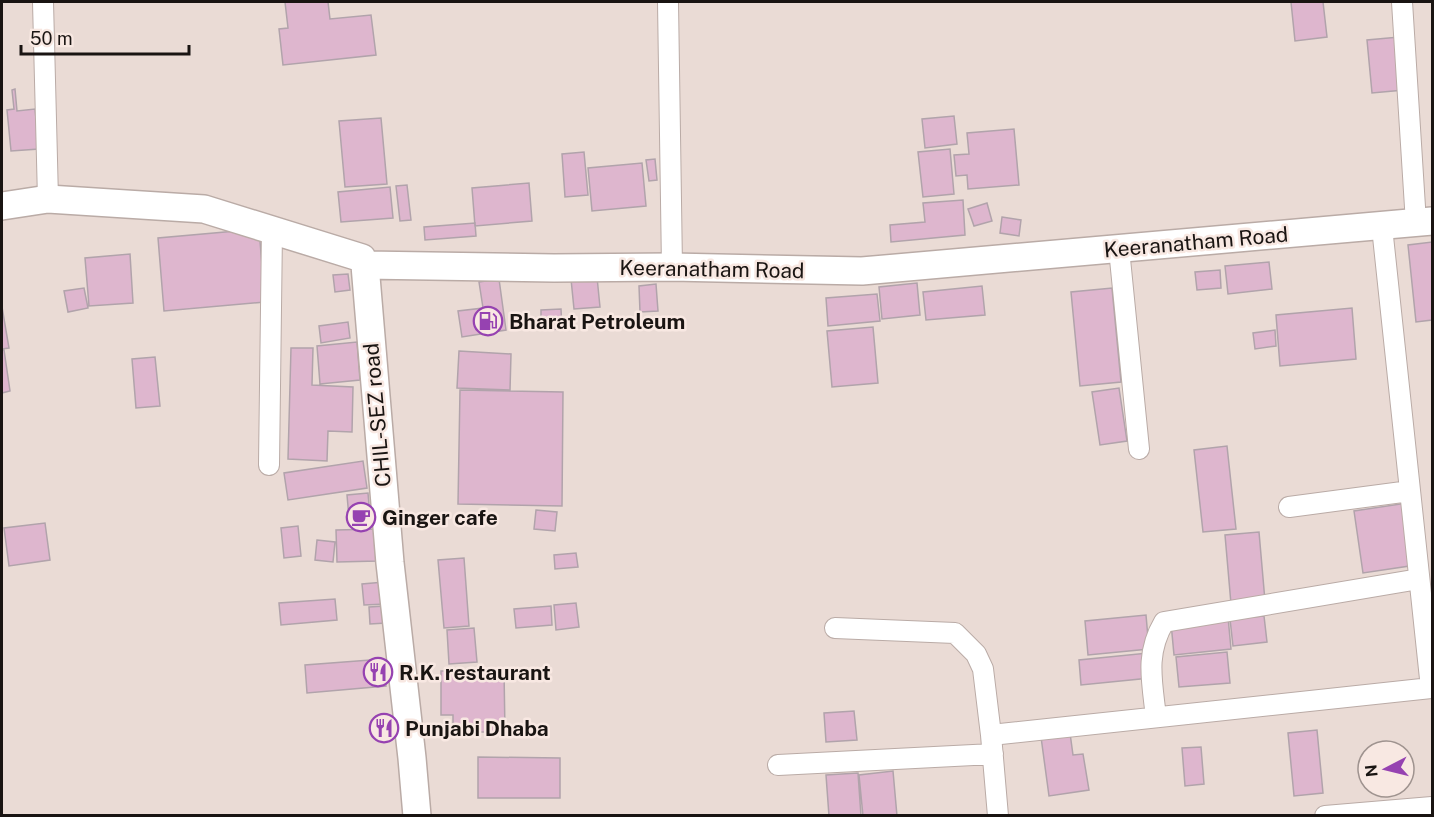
<svg xmlns="http://www.w3.org/2000/svg" width="1434" height="817" viewBox="0 0 1434 817" font-family="'Public Sans',sans-serif">
	<style>
		.building { fill: #deb6ce; stroke: #b1a3ab; stroke-width: 1.5 }
		.lines { fill: none; stroke-linecap: round; stroke-linejoin: round }
		.street-casing { stroke: #baaba6; stroke-width: 22 }
		.secondary-casing { stroke: #baaba6; stroke-width: 30 }
		.street { stroke: #fff; stroke-width: 20 }
		.secondary { stroke: #fff; stroke-width: 27 }
		.labels { text-anchor: middle; dominant-baseline: central; stroke-width: 5; stroke-linejoin: round; paint-order: stroke }
		.street-label { font-size: 21px; fill: #191412; stroke: #f8e8e2 }
		.poi-label { font-size: 21px; font-weight: bold; fill: #191412; stroke: #f8e8e2; text-anchor: start }
	</style>
	<rect width="100%" height="100%" fill="#eadbd5"/>
	<path class="building" d="M 285,2 L 328,2 L 330,19 L 371,15 L 376,55 L 283,65 L 279,29 L 288,28 Z
		M 1291,2 L 1323,2 L 1327,37 L 1295,41 Z
		M 1399,37 L 1404,90 L 1372,93 L 1367,40 Z
		M 15,89 L 17,111 L 35,109 L 39,149 L 11,151 L 7,110 L 14,109 L 12,90 Z
		M 954,116 L 957,144 L 925,148 L 922,119 Z
		M 381,118 L 387,184 L 345,187 L 339,121 Z
		M 1014,129 L 1019,185 L 968,189 L 967,175 L 956,176 L 954,155 L 969,154 L 967,133 Z
		M 950,149 L 954,194 L 923,197 L 918,152 Z
		M 584,152 L 588,195 L 565,197 L 562,154 Z
		M 655,159 L 657,180 L 649,181 L 646,160 Z
		M 642,163 L 646,206 L 592,211 L 588,168 Z
		M 529,183 L 532,221 L 475,226 L 472,188 Z
		M 407,185 L 411,220 L 400,221 L 396,186 Z
		M 390,187 L 393,218 L 341,222 L 338,192 Z
		M 963,200 L 965,235 L 891,242 L 890,225 L 925,222 L 923,203 Z
		M 987,203 L 992,221 L 974,226 L 968,209 Z
		M 1002,217 L 1021,220 L 1019,236 L 1000,233 Z
		M 475,223 L 476,236 L 425,240 L 424,227 Z
		M 259,229 L 265,302 L 164,311 L 158,238 Z
		M 1432,242 L 1432,320 L 1416,322 L 1408,245 Z
		M 130,254 L 133,303 L 89,306 L 85,258 Z
		M 1269,262 L 1272,289 L 1228,294 L 1225,266 Z
		M 1220,270 L 1221,288 L 1197,290 L 1195,272 Z
		M 348,274 L 350,290 L 335,292 L 333,275 Z
		M 597,277 L 600,307 L 574,309 L 571,279 Z
		M 499,279 L 506,330 L 462,337 L 458,311 L 483,308 L 479,282 Z
		M 917,283 L 920,315 L 882,319 L 879,287 Z
		M 656,284 L 658,311 L 640,312 L 639,286 Z
		M 982,286 L 985,315 L 926,320 L 923,292 Z
		M 84,288 L 88,308 L 68,312 L 64,291 Z
		M 1112,288 L 1121,382 L 1080,386 L 1071,292 Z
		M 877,294 L 880,321 L 828,326 L 826,298 Z
		M 2,307 L 9,348 L 2,349 Z
		M 1352,308 L 1356,359 L 1280,366 L 1276,315 Z
		M 561,309 L 562,329 L 541,330 L 541,310 Z
		M 348,322 L 350,338 L 321,343 L 319,326 Z
		M 873,327 L 878,383 L 832,387 L 827,331 Z
		M 1275,330 L 1276,346 L 1255,349 L 1253,333 Z
		M 357,342 L 360,380 L 320,384 L 317,346 Z
		M 291,348 L 313,348 L 312,385 L 353,387 L 352,432 L 328,431 L 327,461 L 288,459 Z
		M 2,350 L 4,350 L 10,391 L 2,393 Z
		M 459,351 L 511,354 L 510,390 L 457,388 Z
		M 155,357 L 160,406 L 136,408 L 132,359 Z
		M 1119,388 L 1127,441 L 1100,445 L 1092,392 Z
		M 460,390 L 563,392 L 562,506 L 458,504 Z
		M 1227,446 L 1236,529 L 1203,532 L 1194,450 Z
		M 363,461 L 367,488 L 288,500 L 284,473 Z
		M 368,493 L 370,517 L 349,518 L 347,495 Z
		M 1407,503 L 1416,565 L 1363,573 L 1354,511 Z
		M 536,510 L 557,512 L 555,531 L 534,529 Z
		M 45,523 L 50,560 L 9,566 L 4,528 Z
		M 298,526 L 301,556 L 284,558 L 281,528 Z
		M 378,529 L 378,561 L 337,562 L 336,530 Z
		M 1259,532 L 1265,601 L 1231,604 L 1225,535 Z
		M 317,540 L 335,542 L 333,562 L 315,560 Z
		M 576,553 L 578,567 L 555,569 L 554,555 Z
		M 464,558 L 469,626 L 444,628 L 438,560 Z
		M 384,582 L 386,604 L 364,605 L 362,584 Z
		M 335,599 L 337,620 L 281,625 L 279,603 Z
		M 576,603 L 579,627 L 556,630 L 554,605 Z
		M 385,606 L 386,623 L 370,624 L 369,607 Z
		M 551,606 L 552,625 L 516,628 L 514,609 Z
		M 1146,615 L 1149,649 L 1088,655 L 1085,621 Z
		M 1264,616 L 1267,642 L 1233,646 L 1230,619 Z
		M 1228,617 L 1231,649 L 1174,655 L 1171,623 Z
		M 474,628 L 477,662 L 449,664 L 447,630 Z
		M 1227,652 L 1230,683 L 1179,687 L 1176,657 Z
		M 1148,653 L 1150,678 L 1081,685 L 1079,660 Z
		M 383,659 L 386,686 L 307,693 L 305,665 Z
		M 441,671 L 504,671 L 505,732 L 453,732 L 453,715 L 441,715 Z
		M 854,711 L 857,740 L 826,742 L 824,713 Z
		M 1317,730 L 1323,793 L 1294,796 L 1288,733 Z
		M 1070,733 L 1073,755 L 1083,754 L 1089,790 L 1049,796 L 1041,737 Z
		M 1201,747 L 1204,784 L 1185,786 L 1182,748 Z
		M 478,757 L 560,758 L 560,798 L 478,798 Z
		M 893,771 L 897,816 L 863,816 L 859,775 Z
		M 858,773 L 861,816 L 829,816 L 826,775 Z"/>
	<g class="lines">
		<g class="street-casing">
			<path id="street" d="M 43,2 L 48,199
				M 668,2 L 672,267
				M 1402,2 L 1416,223
				M 1119,249 L 1139,449
				M 269,465 L 272,230
				M 1289,507 L 1410,491
				M 835,628 L 955,633 L 976,654 L 983,669 L 991,735
				M 1156,717 C 1152,681 1145,654 1164,622 L 1419,579
				M 778,765 L 993,754
				M 998,816 L 991,735 L 1431,688 L 1382,227
				M 1325,816 L 1432,807"/>
		</g>
		<g class="secondary-casing">
			<path id="secondary" d="M 2,206 L 48,199 L 204,209 L 362,258 L 365,265 L 554,268 L 672,267 L 862,271 L 1432,221
				M 365,265 L 390,563 L 412,758 L 417,816"/>
		</g>
		<use href="#street" class="street"/>
		<use href="#secondary" class="secondary"/>
	</g>
	<defs>
		<g id="fuel-ring" transform="scale(1.5)"><circle r="9.5" fill="#f8e8e2" stroke="#9642b1" stroke-width="1.5"/><path d="M-5.5-6h7V0h2V4h1.3V-2.5L3-4.5l.8-.8L6-3V5H2.5V1h-1V6h-7ZM-4.2-4.7v3.2H.2V-4.7Z" fill="#9642b1"/></g>
		<g id="cafe-ring" transform="scale(1.5)"><circle r="9.5" fill="#f8e8e2" stroke="#9642b1" stroke-width="1.5"/><path d="M-5.5-4.5H6V0H3Q3 3.5 0 3.5H-2.5Q-5.5 3.5-5.5 0ZM3-3.2v2h1.7v-2ZM-6 4.5H4V6H-6Z" fill="#9642b1"/></g>
		<g id="restaurant-ring" transform="scale(1.5)"><circle r="9.5" fill="#f8e8e2" stroke="#9642b1" stroke-width="1.5"/><path d="M-5-6h1v4h1v-4h1v4h1v-4h1v5L-1.5 .5V6h-2V.5L-5-1ZM5-6V6H3V1.5H1.5Q1.5-4 5-6Z" fill="#9642b1"/></g>
	</defs>
	<g fill-rule="evenodd">
		<use href="#fuel-ring" x="488" y="321"/>
		<use href="#cafe-ring" x="361" y="517"/>
		<use href="#restaurant-ring" x="378" y="672"/>
		<use href="#restaurant-ring" x="384" y="728"/>
	</g>
	<g class="labels">
		<g class="street-label">
			<text transform="translate(1196 242) rotate(-5)">Keeranatham Road</text>
			<text transform="translate(712 269) rotate(1)">Keeranatham Road</text>
			<text transform="translate(377 415) rotate(-95)">CHIL-SEZ road</text>
		</g>
		<g class="poi-label">
			<text x="509" y="321">Bharat Petroleum</text>
			<text x="382" y="517">Ginger cafe</text>
			<text x="399" y="672">R.K. restaurant</text>
			<text x="405" y="728">Punjabi Dhaba</text>
		</g>
	</g>
	<rect width="1434" height="817" fill="none" stroke="#191412" stroke-width="6"/>
	<g transform="translate(1386 769) rotate(263)"><circle r="28" fill="#f8e8e2" stroke="#9f938f" stroke-width="1.5"/>
	<path d="M0-4.5L10 22L0 15L-10 22Z" fill="#9642b1"/>
	<text y="-9" font-size="16" font-weight="bold" text-anchor="middle" fill="#191412">N</text>
	</g>
	<path d="M21 45v9h168v-9" fill="none" stroke="#191412" stroke-width="3"/>
	<text x="30" y="45" font-size="18" fill="#191412" stroke="#f8e8e2" stroke-width="4.5" paint-order="stroke">50 m</text>
</svg>
